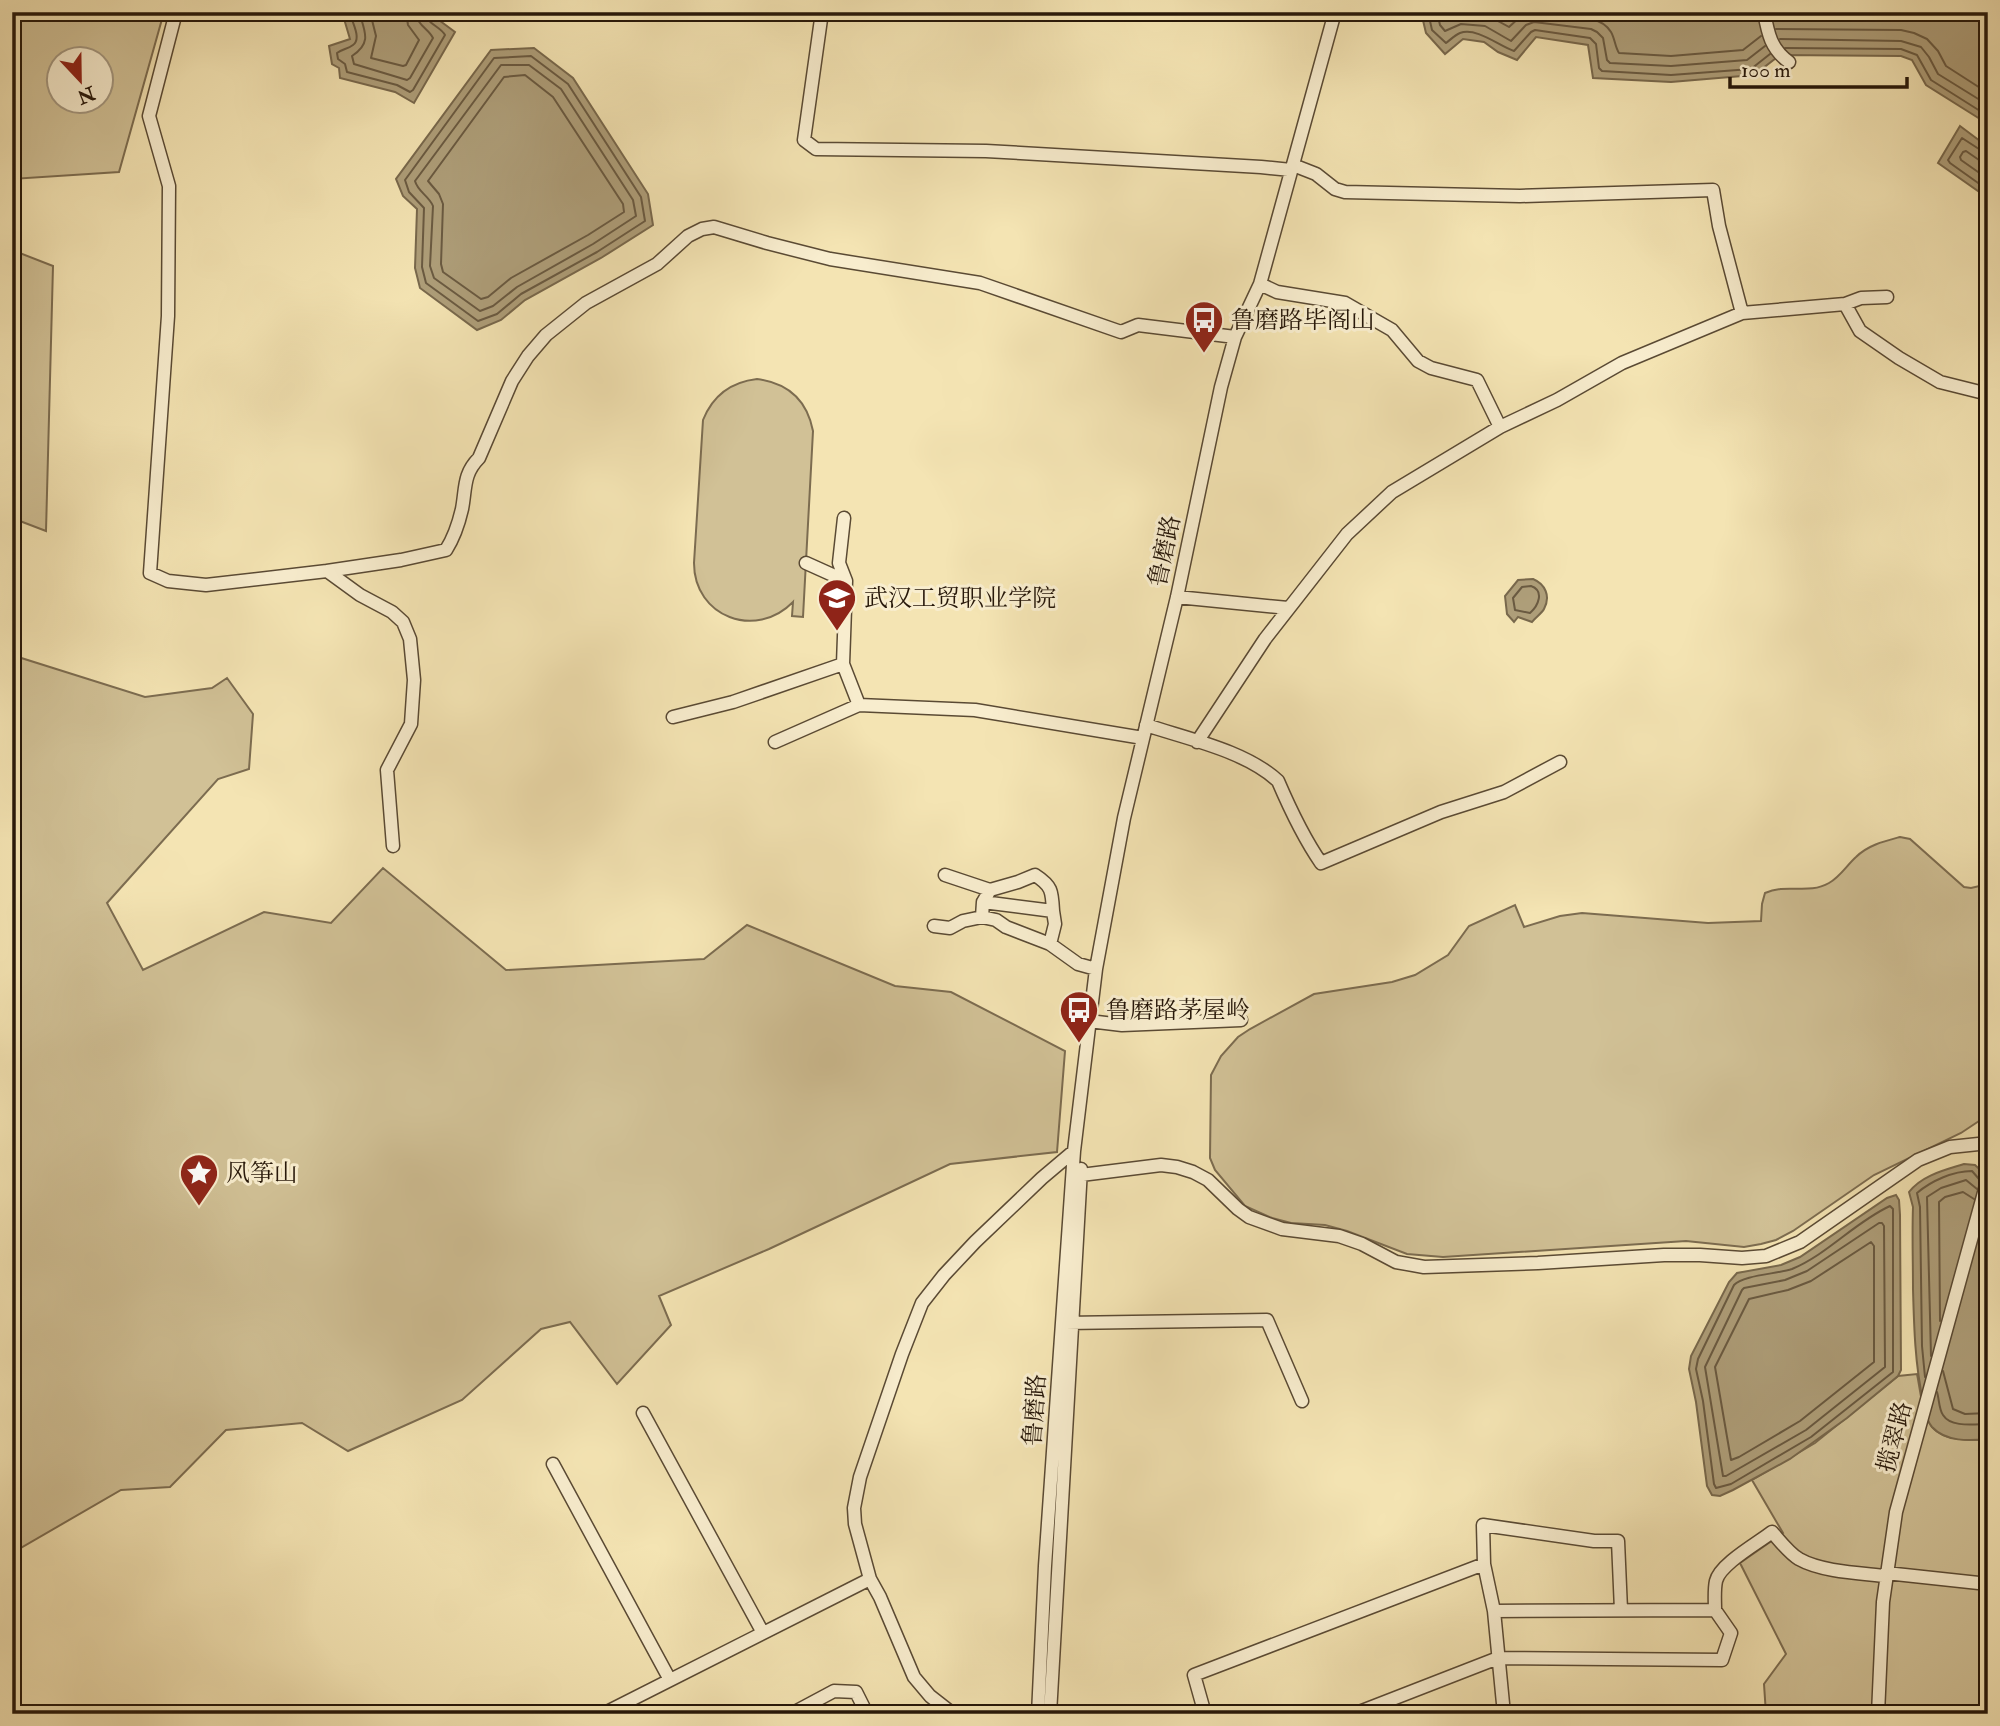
<svg xmlns="http://www.w3.org/2000/svg" width="2000" height="1726" viewBox="0 0 2000 1726" font-family="'IM FELL Double Pica','Noto Serif SC',serif">
	<style>
		.green { fill: #d1c196; stroke: #7c6c50; stroke-width: 2; fill-rule: evenodd }
		.water { fill: #ae9e79; stroke: #78684c; stroke-width: 2 }
		.lines { fill: none; stroke-linecap: round; stroke-linejoin: round }
		.shore { stroke: #6a5a41; stroke-width: 2 }
		.minor-casing { stroke: #5a4a34; stroke-width: 15 }
		.minor { stroke: #f8edce; stroke-width: 12 }
		.labels { text-anchor: middle; dominant-baseline: central; stroke-width: 6; stroke-linejoin: round; paint-order: stroke }
		.poi-label { font-size: 24px; fill: #261709; stroke: #f8edce; text-anchor: start }
		.street-label { font-size: 24px; fill: #261709; stroke: #f8edce }
	</style>
	<rect width="100%" height="100%" fill="#f4e4b3"/>
	<filter id="stains"><feTurbulence type="fractalNoise" baseFrequency=".00286" numOctaves="4"/><feColorMatrix values="0 0 0 0 .2 0 0 0 0 .09 0 0 0 0 .02 0 0 0 .5 -.17"/></filter>
	<radialGradient id="worn" r=".72"><stop offset=".6" stop-color="#630" stop-opacity="0"/><stop offset="1" stop-color="#630" stop-opacity=".3"/></radialGradient>
	<path class="green" d="M 12,12 L 164,12 L 119,172 L 12,179 ZM 60,60 L 102,60 L 102,102 L 60,102 Z
		M 12,250 L 53,266 L 46,531 L 12,518 Z
		M 757,379 C 788,383 807,400 813,431 L 803,617 L 792,616 L 793,602 C 756,640 694,617 694,563 L 703,420 C 713,395 731,382 757,379 Z
		M 12,654 L 15,656 L 145,697 L 212,688 L 227,678 L 253,714 L 249,769 L 218,779 L 107,903 L 143,970 L 264,912 L 331,923 L 383,868 L 506,970 L 704,959 L 747,925 L 895,986 L 951,992 L 1065,1051 L 1057,1152 L 950,1164 L 769,1249 L 659,1296 L 671,1325 L 617,1384 L 570,1322 L 541,1329 L 462,1400 L 348,1451 L 302,1423 L 226,1430 L 170,1487 L 121,1490 L 12,1553 Z
		M 1900,837 L 1910,839 L 1964,887 L 1971,888 L 1988,884 C 1988,892 1989,901 1988,910 C 1986,920 1982,924 1988,934 L 1988,1115 L 1961,1133 L 1874,1175 L 1793,1231 L 1776,1240 L 1761,1244 L 1744,1247 L 1686,1241 L 1443,1257 L 1407,1254 L 1347,1231 L 1325,1225 L 1291,1223 L 1272,1218 L 1245,1206 L 1215,1170 L 1210,1158 L 1211,1075 L 1221,1056 L 1238,1037 L 1250,1029 L 1314,994 L 1392,982 L 1415,975 L 1448,955 L 1469,926 L 1515,905 L 1524,927 L 1560,916 L 1582,913 L 1708,923 L 1761,921 L 1762,904 L 1765,893 C 1787,883 1808,895 1829,883 C 1840,877 1847,865 1856,857 C 1868,845 1885,841 1900,837 Z
		M 1917,1374 C 1920,1388 1922,1412 1930,1424 C 1940,1441 1970,1441 1988,1439 L 1988,1714 L 1766,1714 L 1764,1684 L 1786,1654 L 1740,1563 L 1783,1533 L 1752,1480 L 1815,1443 L 1898,1376 Z"/>
	<path class="water" d="M 342,12 L 428,12 L 455,32 L 414,103 L 395,92 L 340,78 L 339,68 L 332,64 L 329,46 L 350,39 Z
		M 1421,12 L 1988,12 L 1988,124 L 1926,85 L 1912,60 L 1901,56 L 1780,55 L 1754,75 L 1671,82 L 1593,78 L 1588,45 L 1536,37 L 1517,60 L 1498,52 L 1484,42 L 1463,39 L 1445,54 L 1426,33 Z
		M 534,48 L 573,78 L 648,194 L 653,225 L 601,258 L 525,300 L 501,320 L 477,330 L 420,288 L 415,268 L 417,209 L 403,196 L 396,179 L 491,50 Z
		M 1960,126 L 1988,147 L 1988,198 L 1938,163 Z
		M 1533,579 C 1545,584 1551,596 1544,609 C 1542,613 1535,618 1532,622 L 1518,617 L 1514,622 L 1507,614 L 1505,596 L 1518,580 Z
		M 1964,1164 L 1975,1165 L 1988,1177 L 1988,1439 C 1969,1441 1946,1442 1932,1427 C 1926,1420 1925,1410 1923,1401 C 1915,1364 1914,1327 1913,1289 C 1913,1261 1912,1234 1913,1207 L 1909,1192 C 1922,1175 1945,1170 1964,1164 Z
		M 1896,1195 L 1899,1200 L 1900,1215 L 1901,1370 L 1898,1376 L 1847,1418 L 1790,1459 L 1733,1490 L 1720,1496 L 1712,1495 L 1707,1486 L 1696,1402 L 1689,1369 L 1691,1356 L 1729,1282 L 1737,1273 L 1781,1265 L 1800,1257 L 1887,1198 Z"/>
	<g class="lines">
		<path class="shore" d="M 349,12 C 352,21 362,39 353,45 C 348,49 342,49 337,53 L 338,59 L 345,64 L 347,72 L 397,85 L 410,92 L 413,90 L 445,35 C 440,26 426,24 425,12
			M 359,12 C 365,32 372,43 352,56 L 354,64 L 407,80 L 410,78 L 433,38 C 428,28 417,26 416,12
			M 370,12 L 376,36 L 371,58 L 403,66 L 406,65 L 419,40 L 408,25 L 406,12
			M 1428,12 L 1432,30 L 1446,43 C 1450,40 1455,35 1460,33 C 1477,27 1499,46 1514,51 L 1531,32 L 1535,30 L 1590,38 L 1596,44 L 1599,68 L 1602,71 L 1671,75 L 1751,69 L 1770,54
			M 1437,12 L 1440,25 L 1445,31 L 1461,24 L 1485,26 L 1511,41 L 1526,25 L 1534,22 L 1591,29 L 1597,32 L 1603,38 L 1607,60 L 1610,63 L 1671,66 L 1747,60 L 1765,46
			M 1448,12 L 1451,15 C 1473,9 1490,16 1509,27 L 1520,17 L 1528,12
			M 1549,12 C 1568,15 1600,14 1611,32 C 1615,39 1615,47 1619,53 L 1671,56 L 1743,50 L 1761,36
			M 1776,29 L 1901,30 L 1914,33 L 1927,39 L 1938,51 L 1946,66 L 1988,93
			M 1780,39 L 1901,41 L 1921,47 L 1929,57 L 1938,74 L 1988,105
			M 1785,48 L 1901,49 L 1917,55 L 1931,80 L 1988,116
			M 531,56 L 568,84 L 641,197 L 645,221 L 597,252 L 521,294 L 497,314 L 478,321 L 426,283 L 422,267 L 424,208 L 409,192 L 405,180 L 494,58 Z
			M 501,65 L 529,65 L 561,89 L 633,200 L 636,216 L 593,244 L 517,287 L 493,306 L 480,311 L 434,278 L 430,266 L 433,206 C 429,196 418,192 415,181 Z
			M 525,75 L 553,97 L 623,204 L 624,212 L 588,235 L 511,278 L 488,297 L 481,299 L 443,272 L 441,264 L 443,204 L 439,194 L 428,181 L 504,77 Z
			M 1988,152 L 1982,151 L 1962,138 L 1948,160 L 1950,163 L 1988,190
			M 1988,161 L 1979,160 L 1966,151 L 1963,152 L 1960,157 L 1961,160 L 1988,179
			M 1531,586 C 1545,591 1538,606 1530,613 L 1515,610 L 1513,598 L 1522,587 Z
			M 1890,1206 L 1893,1209 L 1893,1372 L 1811,1437 L 1731,1484 L 1716,1488 L 1714,1484 L 1703,1401 L 1696,1369 L 1698,1359 L 1734,1285 C 1743,1275 1777,1274 1792,1269 C 1828,1254 1855,1222 1890,1206 Z
			M 1879,1223 L 1882,1223 L 1884,1226 L 1885,1367 L 1806,1430 L 1726,1476 L 1723,1476 L 1705,1367 L 1742,1290 L 1744,1288 L 1785,1280 L 1807,1271 Z
			M 1871,1242 L 1874,1246 L 1874,1362 L 1800,1421 L 1739,1457 L 1731,1460 L 1715,1367 L 1749,1299 L 1788,1290 L 1811,1281 Z
			M 1940,1321 L 1939,1202 L 1945,1197 L 1963,1192 L 1974,1199
			M 1931,1356 L 1927,1197 L 1941,1188 L 1966,1180 L 1977,1189
			M 1943,1371 L 1953,1409 L 1965,1414 L 1988,1413
			M 1925,1377 L 1922,1346 L 1920,1207 L 1917,1193 C 1931,1181 1953,1171 1972,1171 L 1979,1179
			M 1937,1392 C 1939,1398 1939,1410 1943,1415 C 1951,1428 1975,1424 1988,1424"/>
		<g class="minor-casing">
			<path id="minor" d="M 176,12 L 149,116 L 169,186 L 168,316 L 150,573 L 168,581 L 206,585 L 327,571 L 401,560 L 446,550 C 453,539 459,522 462,509 C 466,488 463,474 479,458 L 512,381 L 528,356 L 546,335 L 586,303 L 657,264 L 688,236 L 702,229 L 714,227 L 767,243 L 830,259 L 980,283 L 1121,332 L 1138,325 L 1235,337
				M 822,12 L 804,140 L 816,149 L 986,151 L 1261,167 L 1291,170
				M 1764,12 C 1768,34 1771,49 1789,62
				M 1293,165 L 1316,174 L 1335,189 L 1345,192 L 1520,196 L 1713,190 L 1719,226 L 1742,313 L 1845,304 L 1860,331 L 1899,358 L 1940,382 L 1988,394
				M 1260,284 L 1277,292 L 1345,303 L 1392,330 L 1418,361 L 1431,368 L 1477,380 L 1500,427 L 1557,400 L 1622,363 L 1742,313
				M 1845,304 L 1861,298 L 1887,297
				M 844,518 L 839,563 L 846,581
				M 806,563 L 846,581 L 843,664
				M 327,571 L 360,595 L 392,612 L 403,622 L 410,639 L 414,680 L 411,724 L 387,770 L 393,846
				M 1177,597 L 1288,608
				M 673,717 L 733,702 L 843,664 L 859,705
				M 1146,725 C 1188,739 1246,751 1278,781 C 1290,809 1303,837 1321,863 L 1441,812 L 1504,792 L 1560,762
				M 775,742 L 859,705 L 975,710 L 1143,738
				M 1197,742 L 1265,639 L 1347,534 L 1392,492 L 1500,427
				M 945,875 L 990,890
				M 983,902 L 990,890 L 1018,882 L 1035,875 C 1052,886 1052,891 1053,911
				M 982,917 L 983,902 L 1053,911 L 1055,924 L 1050,944
				M 934,926 L 950,928 L 963,921 L 982,917 L 996,920 L 1006,927 L 1050,944 L 1078,964 L 1096,969
				M 1089,1021 L 1122,1025 L 1241,1020
				M 1073,1176 L 1161,1165 L 1177,1167 L 1193,1172 L 1208,1180 L 1238,1209 L 1249,1217 L 1282,1229 L 1339,1236 L 1362,1244 L 1396,1262 L 1424,1267 L 1538,1263 L 1664,1255 L 1700,1255 L 1742,1258 L 1766,1256 L 1800,1242 L 1918,1160 L 1950,1147 L 1988,1143
				M 1066,1323 L 1267,1320 L 1302,1401
				M 643,1413 L 763,1633
				M 553,1464 L 670,1680
				M 1886,1573 L 1988,1584
				M 1494,1611 L 1715,1610 C 1715,1601 1714,1590 1716,1581 C 1720,1564 1758,1543 1772,1532 C 1780,1541 1789,1553 1799,1559 C 1822,1572 1860,1573 1886,1576
				M 603,1714 L 870,1579
				M 791,1714 L 834,1691 L 856,1692 L 867,1714
				M 953,1714 L 930,1696 L 914,1677 L 880,1597 L 870,1579 L 855,1524 L 854,1508 L 860,1477 L 902,1354 L 922,1303 L 944,1275 L 975,1242 L 1042,1178 L 1074,1151
				M 1038,1714 L 1045,1566 L 1074,1151 L 1096,969 L 1124,818 L 1177,597 L 1221,387 L 1235,337 L 1260,284 L 1335,12
				M 1050,1714 L 1081,1169
				M 1205,1714 L 1194,1675 L 1484,1564
				M 1354,1714 L 1498,1658 L 1722,1660 L 1731,1633 L 1715,1610
				M 1504,1714 L 1494,1611 L 1484,1564 L 1483,1525 L 1594,1541 L 1618,1541 L 1621,1610
				M 1878,1714 L 1883,1602 L 1896,1512 L 1988,1178"/>
		</g>
		<use href="#minor" class="minor"/>
	</g>
	<defs>
		<g id="bus-pin" transform="scale(2.0125)"><path d="M0 17L-7.5 6A9.5 9.5 0 1 1 7.5 6Z" fill="#8f2418" stroke="#f8edce"/><path d="M-5-6H5V4H4V6H2V4H-2V6H-4V4H-5ZM-3.5-4V0h7V-4ZM-3.5 1.2v1.5H-2V1.2ZM2 1.2v1.5H3.5V1.2Z" fill="#fff"/></g>
		<g id="university-pin" transform="scale(2.0125)"><path d="M0 17L-7.5 6A9.5 9.5 0 1 1 7.5 6Z" fill="#8f2418" stroke="#f8edce"/><path d="M0-5L7-2L0 1L-7-2ZM-4 1L0 2.5L4 1V4Q0 6-4 4Z" fill="#fff"/></g>
		<g id="sight-pin" transform="scale(2.0125)"><path d="M0 17L-7.5 6A9.5 9.5 0 1 1 7.5 6Z" fill="#8f2418" stroke="#f8edce"/><path d="M0-6L1.8-2.2L6-1.7L2.9 1.2L3.7 5.4L0 3.3L-3.7 5.4L-2.9 1.2L-6-1.7L-1.8-2.2Z" fill="#fff"/></g>
	</defs>
	<g fill-rule="evenodd">
		<use href="#bus-pin" x="1204" y="320"/>
		<use href="#university-pin" x="837" y="598"/>
		<use href="#bus-pin" x="1079" y="1010"/>
		<use href="#sight-pin" x="199" y="1173"/>
	</g>
	<g class="labels">
		<g class="poi-label">
			<text x="1231" y="320">鲁磨路毕阁山</text>
			<text x="864" y="598">武汉工贸职业学院</text>
			<text x="1106" y="1010">鲁磨路茅屋岭</text>
			<text x="226" y="1173">风筝山</text>
		</g>
		<g class="street-label">
			<text transform="translate(1165 551) rotate(-78)">鲁磨路</text>
			<text transform="translate(1035 1410) rotate(-86)">鲁磨路</text>
			<text transform="translate(1895 1437) rotate(-75)">揽翠路</text>
		</g>
	</g>
	<rect width="2000" height="1726" fill="none" stroke="#f4e4b3" stroke-width="42"/>
	<rect x="14" y="14" width="1972" height="1698" fill="none" stroke="#261709" stroke-width="3.5"/>
	<rect x="21" y="21" width="1958" height="1684" fill="none" stroke="#261709" stroke-width="2"/>
	<g transform="translate(80 80) rotate(158)"><circle r="33" fill="#f8edce" stroke="#a4977f" stroke-width="2"/>
	<path d="M0-5L12 26L0 18L-12 26Z" fill="#8f2418"/>
	<text y="-10" font-size="19" font-weight="bold" text-anchor="middle" fill="#261709">N</text>
	</g>
	<path d="M1730 77v10h177v-10" fill="none" stroke="#261709" stroke-width="3.5"/>
	<text x="1741" y="77" font-size="21" fill="#261709" stroke="#f8edce" stroke-width="5" paint-order="stroke">100 m</text>
	<rect width="100%" height="100%" filter="url(#stains)"/>
	<rect width="100%" height="100%" fill="url(#worn)"/>
</svg>
